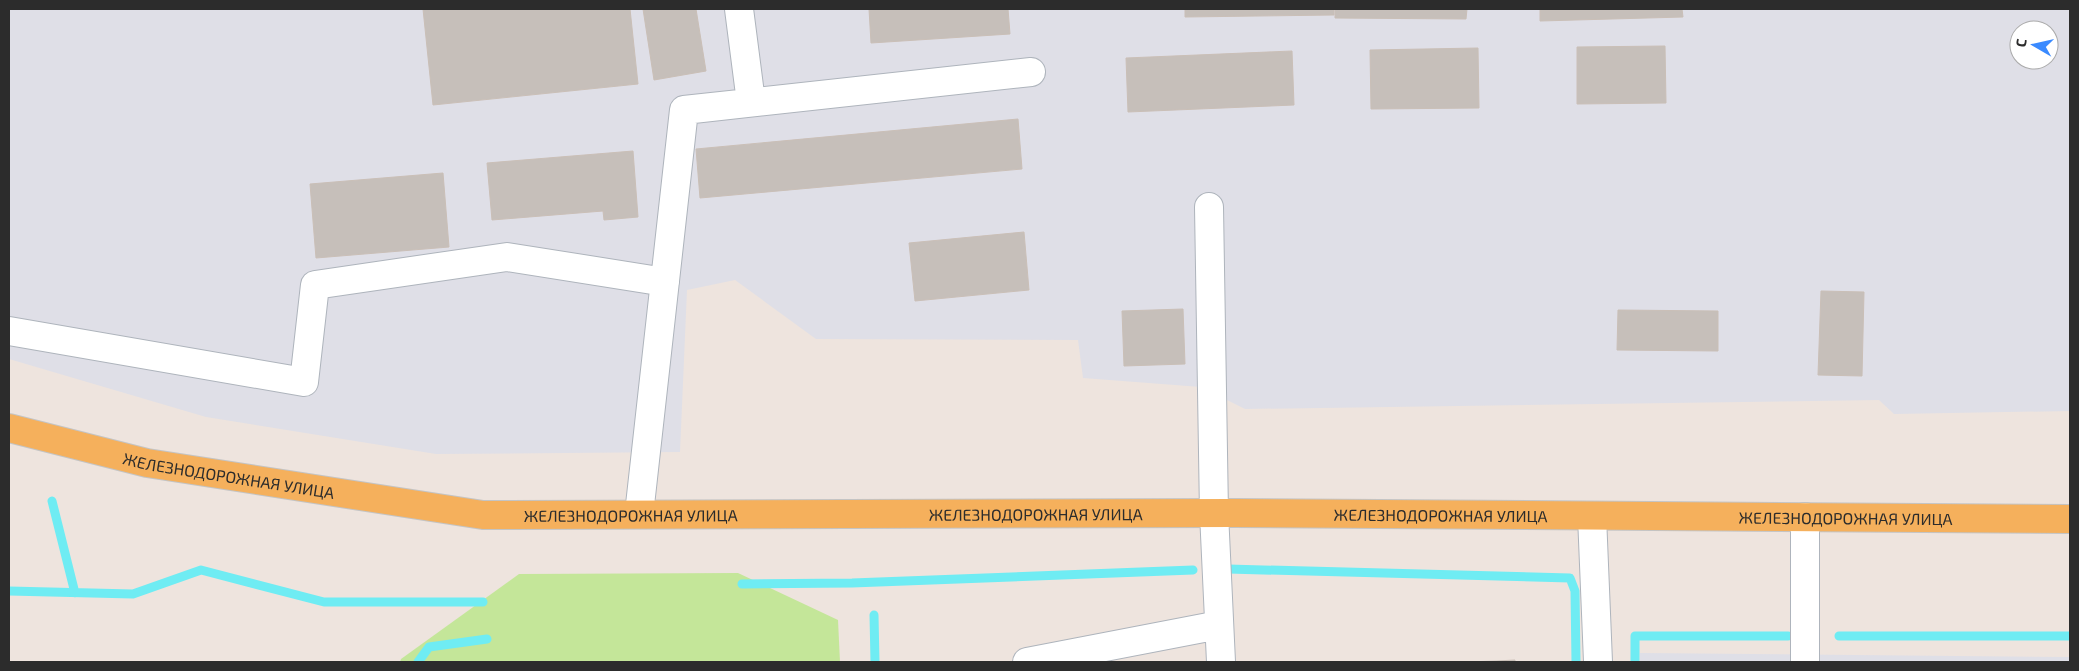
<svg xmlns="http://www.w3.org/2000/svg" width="2079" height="671" viewBox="0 0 2079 671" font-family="'Exo 2',sans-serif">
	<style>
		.industrial { fill: #dfdfe7; fill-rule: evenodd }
		.green { fill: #c4e699 }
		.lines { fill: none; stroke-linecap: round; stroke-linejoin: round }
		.stream { stroke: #6fecf3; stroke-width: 9 }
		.building { fill: #c6bfba; stroke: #cabfb7 }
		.minor-casing { stroke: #aeb4bc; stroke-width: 30 }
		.major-casing { stroke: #c4c4c4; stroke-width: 30 }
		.minor { stroke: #fff; stroke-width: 28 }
		.major { stroke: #f5b05c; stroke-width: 28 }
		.labels { text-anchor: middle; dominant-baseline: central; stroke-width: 5; stroke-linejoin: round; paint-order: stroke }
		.street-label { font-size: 16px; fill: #2c2c2c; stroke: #fff }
	</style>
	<rect width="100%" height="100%" fill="#eee4de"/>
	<path class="industrial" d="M 9,9 L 2070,9 L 2070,411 L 1894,414 L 1879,400 L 1245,409 L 1201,387 L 1083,378 L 1078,340 L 816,339 L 735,280 L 687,290 L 680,452 L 436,454 L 206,417 L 9,359 ZM 2019,30 L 2049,30 L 2049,60 L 2019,60 Z
		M 1640,653 L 2070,657 L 2070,662 L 1640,662 Z"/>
	<path class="green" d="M 738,573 L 838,620 L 840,662 L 400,662 L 401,659 L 519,574 Z"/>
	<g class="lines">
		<path class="stream" d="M 52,501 L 75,593
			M 1228,569 L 1570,578 L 1575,591 L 1576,662
			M 742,584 L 852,583 L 1193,570
			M 9,591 L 133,594 L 201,570 L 324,602 L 483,602
			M 874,615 L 875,662
			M 1839,636 L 2070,636
			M 418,662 L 429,647 L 487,639
			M 1635,662 L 1635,636 L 1788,636"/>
	</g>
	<path class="building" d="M 423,9 L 630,9 L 638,84 L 433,105 Z
		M 643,9 L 696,9 L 706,71 L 654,80 Z
		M 869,9 L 1008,9 L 1010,34 L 871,43 Z
		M 1185,9 L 1334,9 L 1334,15 L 1185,17 Z
		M 1335,9 L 1467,9 L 1466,19 L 1335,18 Z
		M 1540,9 L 1682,9 L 1683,17 L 1540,21 Z
		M 1665,46 L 1666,103 L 1577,104 L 1577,47 Z
		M 1478,48 L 1479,108 L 1371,109 L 1370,50 Z
		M 1292,51 L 1294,105 L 1128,112 L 1126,58 Z
		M 1018,119 L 1022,169 L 700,198 L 696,149 Z
		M 633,151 L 638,217 L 604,220 L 603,211 L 492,220 L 487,163 Z
		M 443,173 L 449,247 L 316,258 L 310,184 Z
		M 1024,232 L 1029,290 L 915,301 L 909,243 Z
		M 1821,291 L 1864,292 L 1862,376 L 1818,375 Z
		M 1183,309 L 1185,364 L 1124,366 L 1122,311 Z
		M 1618,310 L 1718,311 L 1718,351 L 1617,350 Z
		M 1515,660 L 1515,662 L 1465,662 L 1497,661 Z"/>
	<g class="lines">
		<g class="minor-casing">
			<path id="minor" d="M 739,9 L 751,102
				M 1209,207 L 1214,513 L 1221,662
				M 9,331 L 304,382 L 315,285 L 507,257 L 665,282
				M 639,514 L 684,110 L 1031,72
				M 1592,516 L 1598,662
				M 1805,517 L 1805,662
				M 1027,662 L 1219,625"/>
		</g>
		<g class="major-casing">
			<g id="major">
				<path id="s1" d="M 9,428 L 147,463 L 483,515 L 1235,513 L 2070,519"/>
			</g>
		</g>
		<use href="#minor" class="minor"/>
		<use href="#major" class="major"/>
	</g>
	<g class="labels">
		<g class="street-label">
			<text stroke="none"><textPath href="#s1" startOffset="225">ЖЕЛЕЗНОДОРОЖНАЯ УЛИЦА</textPath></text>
			<text stroke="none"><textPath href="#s1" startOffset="630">ЖЕЛЕЗНОДОРОЖНАЯ УЛИЦА</textPath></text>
			<text stroke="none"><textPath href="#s1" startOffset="1035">ЖЕЛЕЗНОДОРОЖНАЯ УЛИЦА</textPath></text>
			<text stroke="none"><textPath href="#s1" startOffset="1440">ЖЕЛЕЗНОДОРОЖНАЯ УЛИЦА</textPath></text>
			<text stroke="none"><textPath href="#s1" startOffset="1845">ЖЕЛЕЗНОДОРОЖНАЯ УЛИЦА</textPath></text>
		</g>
	</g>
	<rect width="2079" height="671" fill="none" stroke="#2c2c2c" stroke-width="20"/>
	<g transform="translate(2034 45) rotate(279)"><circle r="24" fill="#ffffff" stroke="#ababab"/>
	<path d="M0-4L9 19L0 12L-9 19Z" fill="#3a8aff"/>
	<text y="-8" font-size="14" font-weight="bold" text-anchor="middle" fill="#2c2c2c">С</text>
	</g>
</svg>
